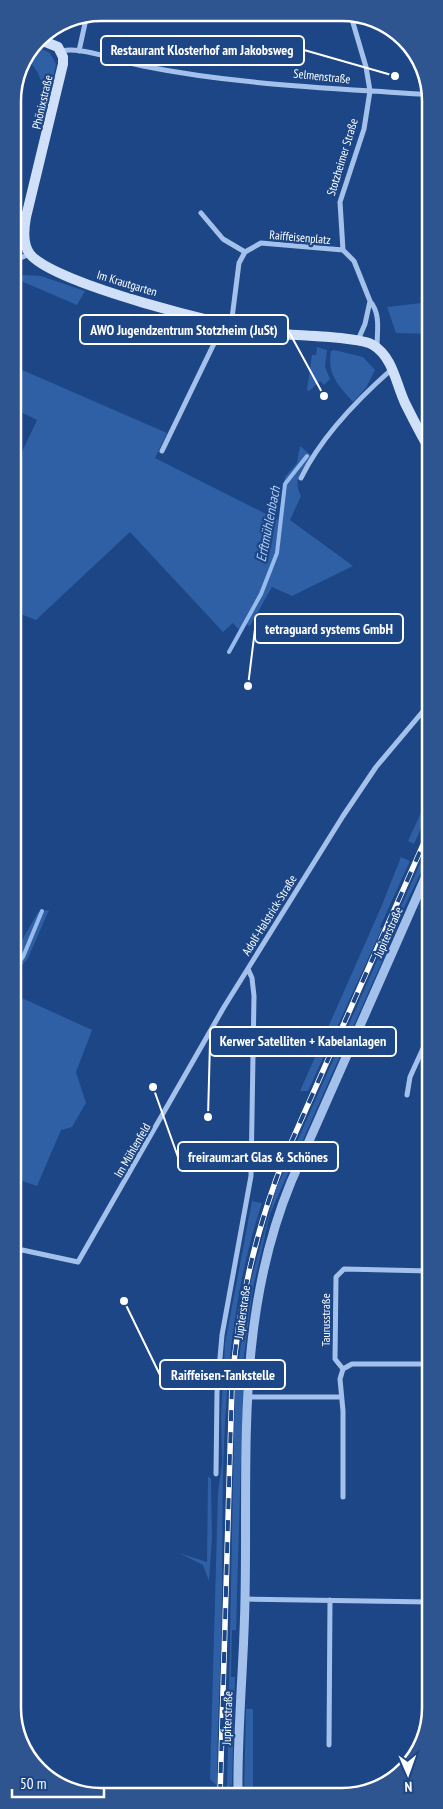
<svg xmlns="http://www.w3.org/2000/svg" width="443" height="1809" viewBox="0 0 443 1809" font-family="'PT Sans Narrow',sans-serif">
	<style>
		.green { fill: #2f5fa4 }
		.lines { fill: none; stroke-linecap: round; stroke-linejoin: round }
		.stream { stroke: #97bbed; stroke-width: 4 }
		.minor { stroke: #a4c1eb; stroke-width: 5 }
		.tertiary { stroke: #a4c1eb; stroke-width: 9 }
		.secondary { stroke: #d0e0f8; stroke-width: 10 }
		.rail-casing { stroke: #fff; stroke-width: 5.5 }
		.rail { stroke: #1c4686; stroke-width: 4; stroke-dasharray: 11; stroke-linecap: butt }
		.labels { text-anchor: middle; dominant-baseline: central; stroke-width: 4.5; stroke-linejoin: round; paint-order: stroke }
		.street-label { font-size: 12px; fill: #fff; stroke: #1c4686 }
		.water-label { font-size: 14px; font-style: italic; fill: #afcbf3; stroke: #1c4686 }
		.rim { fill: none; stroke: #fff; stroke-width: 2.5 }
		.leader { fill: none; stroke: #fff; stroke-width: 2 }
		.callout-dot { fill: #fff; stroke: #1c4686; stroke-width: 2 }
		.callout { fill: #1c4686; stroke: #fff; stroke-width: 2 }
		.callout-label { font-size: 14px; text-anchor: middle; font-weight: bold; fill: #fff }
	</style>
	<rect width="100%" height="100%" fill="#1c4686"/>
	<path class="green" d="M 35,46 L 50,53 L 56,64 L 49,102 L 38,73 L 29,60 Z
		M 24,275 L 41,276 L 85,291 L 77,305 L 14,278 Z
		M 430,302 L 430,334 L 396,333 L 387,307 Z
		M 317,347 L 327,350 L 325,367 L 330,379 L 324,385 L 320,381 L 309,391 L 307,390 L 312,355 L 316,355 Z
		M 334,350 L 363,357 L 375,370 L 366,388 L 353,402 C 338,385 327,375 331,351 Z
		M 13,366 L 167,433 L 155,458 L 278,520 L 285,477 L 297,463 L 300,446 L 312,456 C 302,470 292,479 301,496 L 290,520 L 353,566 L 292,596 L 272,587 L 250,626 L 243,623 L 240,631 L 233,623 L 223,632 L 130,532 L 36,620 L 13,611 L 13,471 L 37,420 L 13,408 Z
		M 430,793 L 430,808 L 414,844 L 408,841 Z
		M 430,841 L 430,853 L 395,927 L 396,930 L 270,1214 L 253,1288 L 244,1356 L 236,1630 L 232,1630 L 231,1677 L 235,1677 L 232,1785 L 227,1788 L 235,1383 L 251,1280 L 276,1189 Z
		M 401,857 L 410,861 L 380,927 L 382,928 L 308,1091 L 300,1091 L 382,905 Z
		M 49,910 L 28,958 L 13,977 L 13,956 L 38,912 Z
		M 13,994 L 92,1030 L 76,1072 L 86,1103 L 72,1127 L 61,1130 L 37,1186 L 13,1178 Z
		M 252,1201 L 262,1203 C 221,1325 223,1458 222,1586 C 222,1652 217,1719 217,1786 L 210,1779 L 218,1492 L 222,1463 L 221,1416 L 225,1343 Z
		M 208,1476 L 211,1479 L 212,1538 L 209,1581 L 203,1565 L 179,1553 L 207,1562 Z
		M 246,1709 L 253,1709 L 253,1795 L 244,1795 Z"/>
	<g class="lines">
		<path class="stream" d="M 229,652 L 261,594 L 277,553 L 285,484 L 307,456
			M 13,969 L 23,957 L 42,911"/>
		<path class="minor" d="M 62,51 C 82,46 121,62 143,66 C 237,85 334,88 430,95
			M 79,51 L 86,19
			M 201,213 L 223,239 L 245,252
			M 343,250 L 340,202 L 364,129 L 370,91 L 366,67 L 351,16
			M 13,265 L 18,259 L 30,254
			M 231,326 L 239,263 L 245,252 L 261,243 L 343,250 L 354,261 L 370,301 C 381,314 377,331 377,347
			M 358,340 L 365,324 L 370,301
			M 162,451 L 223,325
			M 301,478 C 321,437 358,399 392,369
			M 407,1095 L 410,1077 L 430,1033
			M 13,1248 L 78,1262 L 224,1007 L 343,816 L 376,767 L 430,703
			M 343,1369 L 335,1359 L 336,1277 L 344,1269 L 430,1271
			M 247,1397 L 340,1397
			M 216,1474 L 217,1392 L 222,1335 L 251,1176 L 254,996 L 252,978 L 248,969
			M 343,1497 L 343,1411 L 340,1379 L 343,1369 L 352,1364 L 430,1364
			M 245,1599 L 430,1602
			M 329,1745 L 330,1600"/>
		<path class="tertiary" d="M 238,1795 C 237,1730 244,1664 245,1599 C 248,1456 235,1318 291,1182 L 430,867"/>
		<path class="secondary" d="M 38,39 L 58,47 L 63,57 L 63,64 L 26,217 C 24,228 22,244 30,254 C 53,284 230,328 272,333 C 293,336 359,336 373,345 C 393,357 396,384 405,403 C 413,419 421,435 430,450"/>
		<g class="rail-casing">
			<path id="rail" d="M 220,1795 L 232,1384 C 238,1307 255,1233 283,1161 L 430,829"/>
		</g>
		<use href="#rail" class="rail"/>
	</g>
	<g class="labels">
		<g class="street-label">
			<text transform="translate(322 76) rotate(6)">Selmenstraße</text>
			<text transform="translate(42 102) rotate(-77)">Phönixstraße</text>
			<text transform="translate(342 157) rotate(-73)">Stotzheimer Straße</text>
			<text transform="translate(300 237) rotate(5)">Raiffeisenplatz</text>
			<text transform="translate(127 283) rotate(17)">Im Krautgarten</text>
			<text transform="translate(269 915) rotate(-58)">Adolf-Halstrick-Straße</text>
			<text transform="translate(388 932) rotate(-66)">Jupiterstraße</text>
			<text transform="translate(132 1150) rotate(-60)">Im Mühlenfeld</text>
			<text transform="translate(242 1312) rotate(-82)">Jupiterstraße</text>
			<text transform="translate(325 1320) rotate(-90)">Taurusstraße</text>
			<text transform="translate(227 1718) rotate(-88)">Jupiterstraße</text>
		</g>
		<g class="water-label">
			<text transform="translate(268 524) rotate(-79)">Erftmühlenbach</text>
		</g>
	</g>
	<path d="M0 0H443V1809H0ZM101 21H342A80 80 0 0 1 422 101V1708A80 80 0 0 1 342 1788H101A80 80 0 0 1 21 1708V101A80 80 0 0 1 101 21Z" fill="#2e5590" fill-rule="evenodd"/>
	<path class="rim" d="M101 21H342A80 80 0 0 1 422 101V1708A80 80 0 0 1 342 1788H101A80 80 0 0 1 21 1708V101A80 80 0 0 1 101 21Z"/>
	<path class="leader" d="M395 76L304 50M324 396L288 330M248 686L255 629M208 1117L210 1042M153 1087L178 1157M124 1301L160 1375"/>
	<g class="callout-dot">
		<circle cx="395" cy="76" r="5"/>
		<circle cx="324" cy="396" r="5"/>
		<circle cx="248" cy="686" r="5"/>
		<circle cx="208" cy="1117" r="5"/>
		<circle cx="153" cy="1087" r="5"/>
		<circle cx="124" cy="1301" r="5"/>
	</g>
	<g class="callout">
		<rect x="101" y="36" width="203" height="29" rx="5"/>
		<rect x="80" y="315" width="208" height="29" rx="5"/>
		<rect x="255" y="614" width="148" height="29" rx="5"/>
		<rect x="210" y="1027" width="186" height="29" rx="5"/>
		<rect x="178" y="1142" width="160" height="29" rx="5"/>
		<rect x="160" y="1360" width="125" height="29" rx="5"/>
	</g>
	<g class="callout-label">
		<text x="202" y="55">Restaurant Klosterhof am Jakobsweg</text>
		<text x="184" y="335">AWO Jugendzentrum Stotzheim (JuSt)</text>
		<text x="329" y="634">tetraguard systems GmbH</text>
		<text x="303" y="1046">Kerwer Satelliten + Kabelanlagen</text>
		<text x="258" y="1162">freiraum:art Glas &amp; Schönes</text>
		<text x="223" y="1380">Raiffeisen-Tankstelle</text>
	</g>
	<g transform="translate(408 1774) rotate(178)" stroke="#1c4686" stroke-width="4" paint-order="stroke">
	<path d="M0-4L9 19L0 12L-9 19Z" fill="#ffffff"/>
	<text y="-8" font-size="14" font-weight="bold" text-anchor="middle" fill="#ffffff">N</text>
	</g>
	<path d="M12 1789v8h92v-8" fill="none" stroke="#ffffff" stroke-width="2.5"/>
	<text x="20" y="1789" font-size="15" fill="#ffffff" stroke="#1c4686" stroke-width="4" paint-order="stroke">50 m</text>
</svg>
